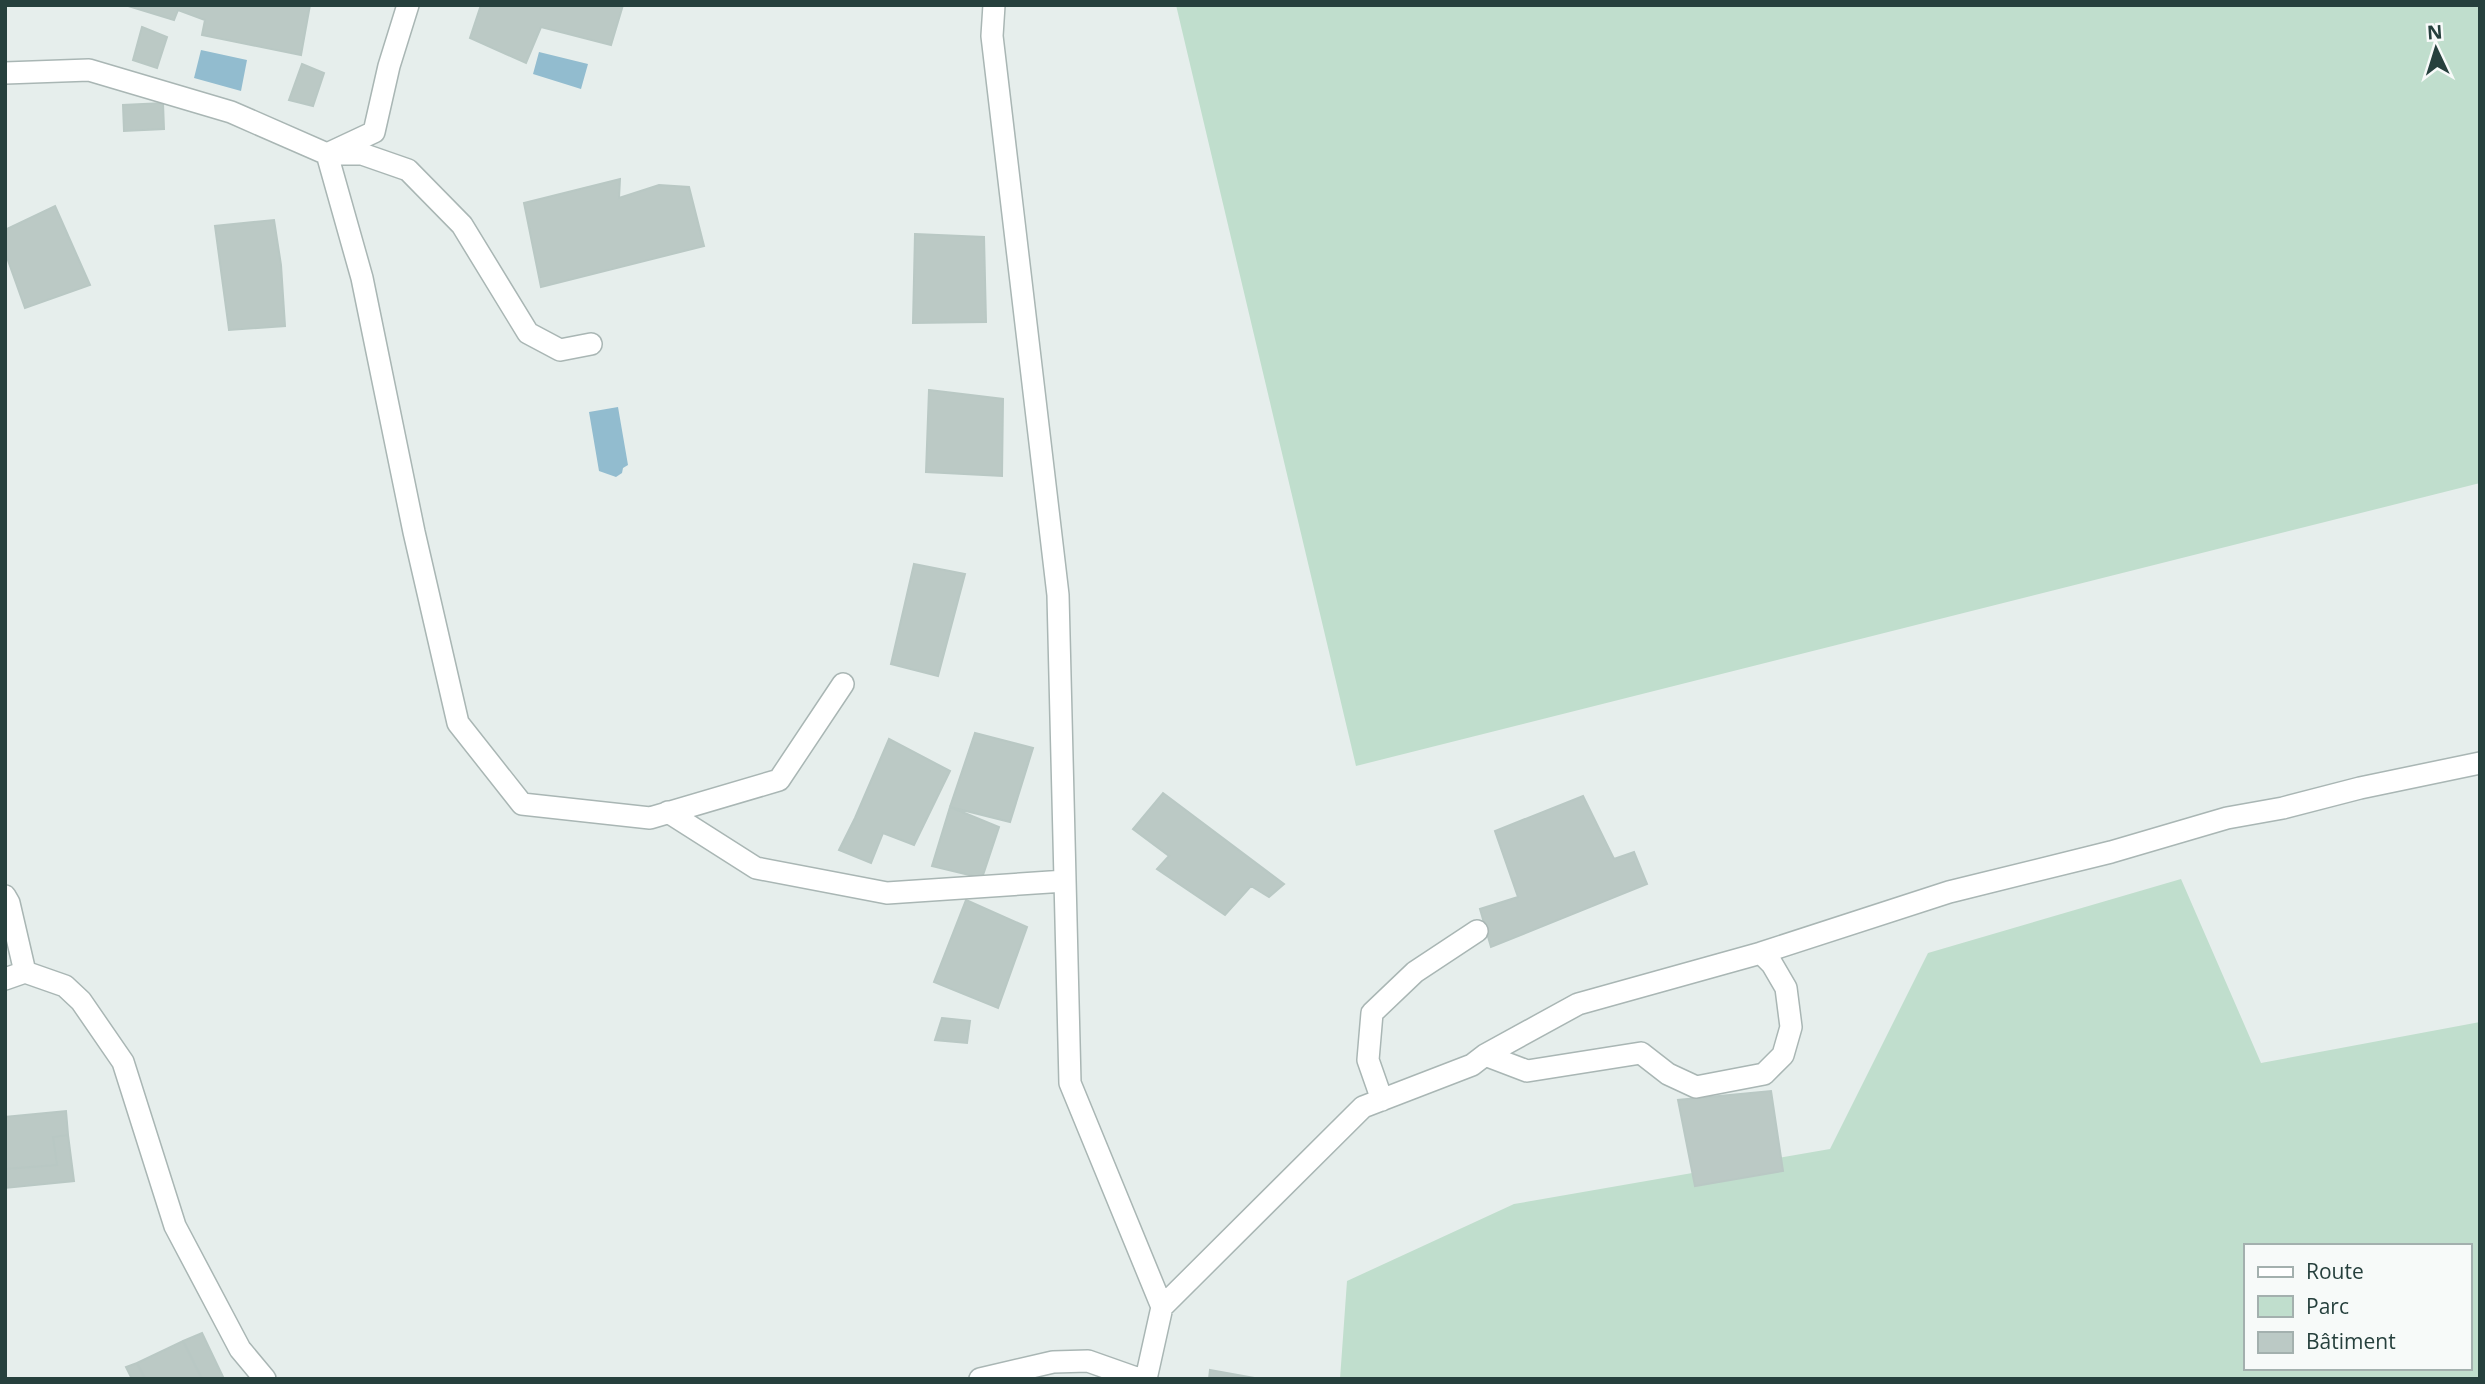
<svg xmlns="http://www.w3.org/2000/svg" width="2485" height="1384" viewBox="0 0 2485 1384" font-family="'Open Sans',sans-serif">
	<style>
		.green { fill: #c0decd; fill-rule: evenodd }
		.water { fill: #92bccf }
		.building { fill: #bbc9c5; stroke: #b9c8c4; stroke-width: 2 }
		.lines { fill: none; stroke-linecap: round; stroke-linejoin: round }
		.minor-casing { stroke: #a9b6b4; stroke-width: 24 }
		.minor { stroke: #fff; stroke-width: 21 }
	</style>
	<rect width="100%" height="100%" fill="#e6eeec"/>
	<path class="green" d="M 1176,5 L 2480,5 L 2480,483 L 1356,766 Z
		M 2181,879 L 2261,1063 L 2480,1022 L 2480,1379 L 1340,1379 L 1347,1281 L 1514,1204 L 1830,1149 L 1928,953 ZM 2245,1246 L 2469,1246 L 2469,1368 L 2245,1368 Z"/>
	<path class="water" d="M 201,50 L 247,60 L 241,91 L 194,78 Z
		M 539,52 L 588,64 L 581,89 L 533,74 Z
		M 618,407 L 628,465 L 623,468 L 622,473 L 616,477 L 599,471 L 589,412 Z"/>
	<path class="building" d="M 125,5 L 310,5 L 301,55 L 202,35 L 205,20 L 178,10 L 174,20 Z
		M 481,5 L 623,5 L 611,45 L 541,27 L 526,63 L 470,38 Z
		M 142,27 L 167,37 L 157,68 L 133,60 Z
		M 302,64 L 324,73 L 313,106 L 289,100 Z
		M 163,103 L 164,129 L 124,131 L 123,105 Z
		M 620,179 L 619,198 L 659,185 L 689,187 L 704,246 L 541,287 L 524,203 Z
		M 55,206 L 90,285 L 25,308 L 5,252 L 5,230 Z
		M 274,220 L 281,265 L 285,326 L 229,330 L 215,226 Z
		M 915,234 L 984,237 L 986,322 L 913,323 Z
		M 929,390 L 1003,399 L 1002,476 L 926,472 Z
		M 914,564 L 965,574 L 938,676 L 891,664 Z
		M 975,733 L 1033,748 L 1010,822 L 950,807 Z
		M 889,739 L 950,771 L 914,845 L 883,833 L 871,863 L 839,850 L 855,818 Z
		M 1163,793 L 1284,884 L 1269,897 L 1251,886 L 1225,915 L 1157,869 L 1169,856 L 1133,829 Z
		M 1583,796 L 1614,859 L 1634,852 L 1647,884 L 1491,947 L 1480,909 L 1518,897 L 1495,831 Z
		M 950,807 L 999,827 L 982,878 L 932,866 Z
		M 966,900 L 1027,927 L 998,1008 L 934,982 Z
		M 942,1018 L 970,1021 L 967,1043 L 935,1040 Z
		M 1771,1091 L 1783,1171 L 1695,1186 L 1678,1100 Z
		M 66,1111 L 68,1135 L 53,1137 L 57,1165 L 5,1169 L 5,1117 Z
		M 68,1135 L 74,1181 L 5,1188 L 5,1169 L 57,1165 L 53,1137 Z
		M 202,1333 L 224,1379 L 202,1379 L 183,1341 Z
		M 183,1341 L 202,1379 L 145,1379 L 137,1363 Z
		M 137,1363 L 145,1379 L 132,1379 L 126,1367 Z
		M 1210,1370 L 1260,1379 L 1209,1379 Z"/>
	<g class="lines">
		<g class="minor-casing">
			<path id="minor" d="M 994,5 L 992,36 L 1058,595 L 1070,1083 L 1162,1307 L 1146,1379
				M 5,73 L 89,70 L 231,112 L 327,154 L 374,132 L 389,66 L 408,5
				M 591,344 L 560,350 L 528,333 L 462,225 L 408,170 L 362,154 L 327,154 L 362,278 L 414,532 L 458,723 L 522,804 L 650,818 L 779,780 L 843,684
				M 668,812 L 756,868 L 887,893 L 1065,881
				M 5,896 L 9,903 L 25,972
				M 1761,953 L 1949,892 L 2111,852 L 2227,818 L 2283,808 L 2360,788 L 2480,763
				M 5,979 L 25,972 L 65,986 L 81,1001 L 123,1062 L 175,1226 L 240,1349 L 265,1379
				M 1382,1100 L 1368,1060 L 1372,1013 L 1415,972 L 1477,931
				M 1162,1307 L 1363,1107 L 1472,1065 L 1485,1055 L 1578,1004 L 1761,953 L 1772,964 L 1786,988 L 1791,1027 L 1783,1055 L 1764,1074 L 1696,1087 L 1668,1074 L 1641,1053 L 1527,1071 L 1485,1055
				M 980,1379 L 1053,1362 L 1088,1361 L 1139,1379"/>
		</g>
		<use href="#minor" class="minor"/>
	</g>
	<rect width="2485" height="1384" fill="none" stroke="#26403d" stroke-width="14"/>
	<rect x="2244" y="1244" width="228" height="126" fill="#f7faf9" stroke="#a3b0ae" stroke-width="2"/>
	<rect x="2258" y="1267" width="35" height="10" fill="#ffffff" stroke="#a3b0ae" stroke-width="2"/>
	<text x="2306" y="1279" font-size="21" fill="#26403d">Route</text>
	<rect x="2258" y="1296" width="35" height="21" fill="#c0decd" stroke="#a3b0ae" stroke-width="2"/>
	<text x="2306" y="1314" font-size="21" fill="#26403d">Parc</text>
	<rect x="2258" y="1332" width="35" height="21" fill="#bbc9c5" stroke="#a3b0ae" stroke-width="2"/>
	<text x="2306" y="1349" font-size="21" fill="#26403d">Bâtiment</text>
	<g transform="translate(2436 49) rotate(356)" stroke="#f7faf9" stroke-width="5" paint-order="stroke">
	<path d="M0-5L12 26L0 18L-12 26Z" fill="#26403d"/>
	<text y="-10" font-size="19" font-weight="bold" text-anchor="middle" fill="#26403d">N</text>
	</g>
</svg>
